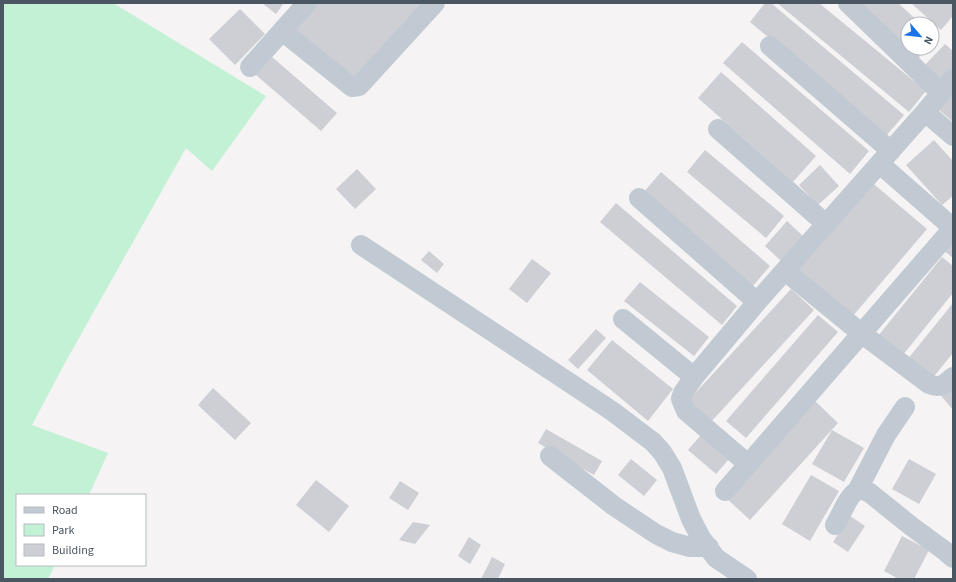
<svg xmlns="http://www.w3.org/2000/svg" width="956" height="582" viewBox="0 0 956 582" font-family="'Source Sans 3',sans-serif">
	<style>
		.green { fill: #c3f1d5 }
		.building { fill: #cdcfd5 }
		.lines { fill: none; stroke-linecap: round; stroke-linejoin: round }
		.minor { stroke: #c1cad2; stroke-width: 20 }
	</style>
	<rect width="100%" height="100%" fill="#f5f3f3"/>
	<path class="green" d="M 3,3 L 113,3 L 266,96 L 212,171 L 186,148 L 66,361 L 32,425 L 108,453 L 89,495 L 17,495 L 17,565 L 55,565 L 48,579 L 3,579 Z"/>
	<path class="building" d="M 262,3 L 282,3 L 283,4 L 276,14 Z
		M 314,3 L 424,3 L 352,83 L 291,28 Z
		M 765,3 L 771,3 L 904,115 L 886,136 L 750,22 Z
		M 777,3 L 819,3 L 926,91 L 909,112 Z
		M 852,3 L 898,3 L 921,24 L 908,24 L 908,48 L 927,48 L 916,61 Z
		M 911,3 L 953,3 L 953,16 L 941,30 Z
		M 240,9 L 265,34 L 235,65 L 209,39 Z
		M 742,42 L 869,151 L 850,174 L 723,63 Z
		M 945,44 L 953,51 L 953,68 L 938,84 L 922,68 Z
		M 272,57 L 337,113 L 321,131 L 256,75 Z
		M 721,72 L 816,156 L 793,182 L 698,98 Z
		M 953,91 L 953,122 L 938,109 Z
		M 934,140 L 953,161 L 953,196 L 942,205 L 906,165 Z
		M 705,150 L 784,216 L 766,238 L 687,172 Z
		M 820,165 L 839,186 L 818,205 L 799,185 Z
		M 357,169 L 376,189 L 355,209 L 336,189 Z
		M 661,172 L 770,266 L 752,287 L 643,193 Z
		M 869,180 L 927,229 L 852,317 L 794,268 Z
		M 616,203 L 737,306 L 722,325 L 600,222 Z
		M 787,221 L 803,236 L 781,261 L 765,246 Z
		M 953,239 L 953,258 L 943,250 Z
		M 429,251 L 444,264 L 437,273 L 421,260 Z
		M 942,257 L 953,266 L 953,293 L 902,356 L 878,336 Z
		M 532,259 L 551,273 L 527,303 L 509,289 Z
		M 640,282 L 709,337 L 694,356 L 624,301 Z
		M 791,289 L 814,310 L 710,423 L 687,402 Z
		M 953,303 L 953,353 L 931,380 L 907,360 Z
		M 818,315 L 838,332 L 746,438 L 726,421 Z
		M 596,329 L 606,338 L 578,369 L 568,360 Z
		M 612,340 L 673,389 L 648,421 L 587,370 Z
		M 953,380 L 953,410 L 938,392 Z
		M 213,388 L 251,423 L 235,440 L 198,405 Z
		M 815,401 L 838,423 L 750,520 L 726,498 Z
		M 546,429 L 602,461 L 594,475 L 538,443 Z
		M 832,430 L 864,448 L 844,482 L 812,464 Z
		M 701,435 L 729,459 L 716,474 L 688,450 Z
		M 631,459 L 657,480 L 644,496 L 618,475 Z
		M 909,459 L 936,474 L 919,504 L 892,489 Z
		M 811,475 L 839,491 L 810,541 L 782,524 Z
		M 316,480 L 349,506 L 329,532 L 296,505 Z
		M 400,481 L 419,493 L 408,510 L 389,498 Z
		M 850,516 L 865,526 L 848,552 L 833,542 Z
		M 413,522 L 430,525 L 415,544 L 399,540 Z
		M 902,536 L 929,550 L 914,579 L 899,579 L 884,571 Z
		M 469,537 L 481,545 L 470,564 L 458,556 Z
		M 492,557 L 505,564 L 498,579 L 481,579 Z"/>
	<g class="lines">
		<path class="minor" d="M 848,3 L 941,93
			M 282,31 L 307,3
			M 770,46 L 891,151
			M 250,67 L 282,31 L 352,87 L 359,86 L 435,3
			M 953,79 L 925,112 L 953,136
			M 718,129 L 826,224
			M 880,164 L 953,228
			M 639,198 L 757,302
			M 361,245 L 567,381 L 612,411 L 653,442 L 662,452 L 672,468 L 691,519 L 701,538 L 716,558 L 747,579
			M 785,271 L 861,333 L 929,384 C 940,389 945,384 953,377
			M 623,319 L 694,377
			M 550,456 L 614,506 L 656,534 L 672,542 L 690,547 L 709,547
			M 748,464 L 686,411 L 681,399 L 683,393 L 694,377 L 757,302 L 925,112
			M 725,491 L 953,228
			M 857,491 L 886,435 L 905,407
			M 835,525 C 840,517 849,494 857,491 C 861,489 866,491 870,493 L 911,526 L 945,551 L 953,558"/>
	</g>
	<rect width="956" height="582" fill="none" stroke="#4a5661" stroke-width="8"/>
	<rect x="16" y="494" width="130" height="72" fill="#ffffff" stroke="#b7bbc0"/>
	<rect x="24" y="507" width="20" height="6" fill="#c1cad2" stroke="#b7bbc0"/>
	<text x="52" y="514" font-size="12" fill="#4a5661">Road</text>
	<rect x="24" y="524" width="20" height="12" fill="#c3f1d5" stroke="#b7bbc0"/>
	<text x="52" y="534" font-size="12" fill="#4a5661">Park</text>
	<rect x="24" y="544" width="20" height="12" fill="#cdcfd5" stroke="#b7bbc0"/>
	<text x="52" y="554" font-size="12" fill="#4a5661">Building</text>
	<g transform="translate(920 36) rotate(118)"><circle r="19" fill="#ffffff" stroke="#b7bbc0"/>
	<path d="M0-3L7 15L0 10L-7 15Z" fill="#1a73e8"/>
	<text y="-6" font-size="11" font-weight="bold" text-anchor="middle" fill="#4a5661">N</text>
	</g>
</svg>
